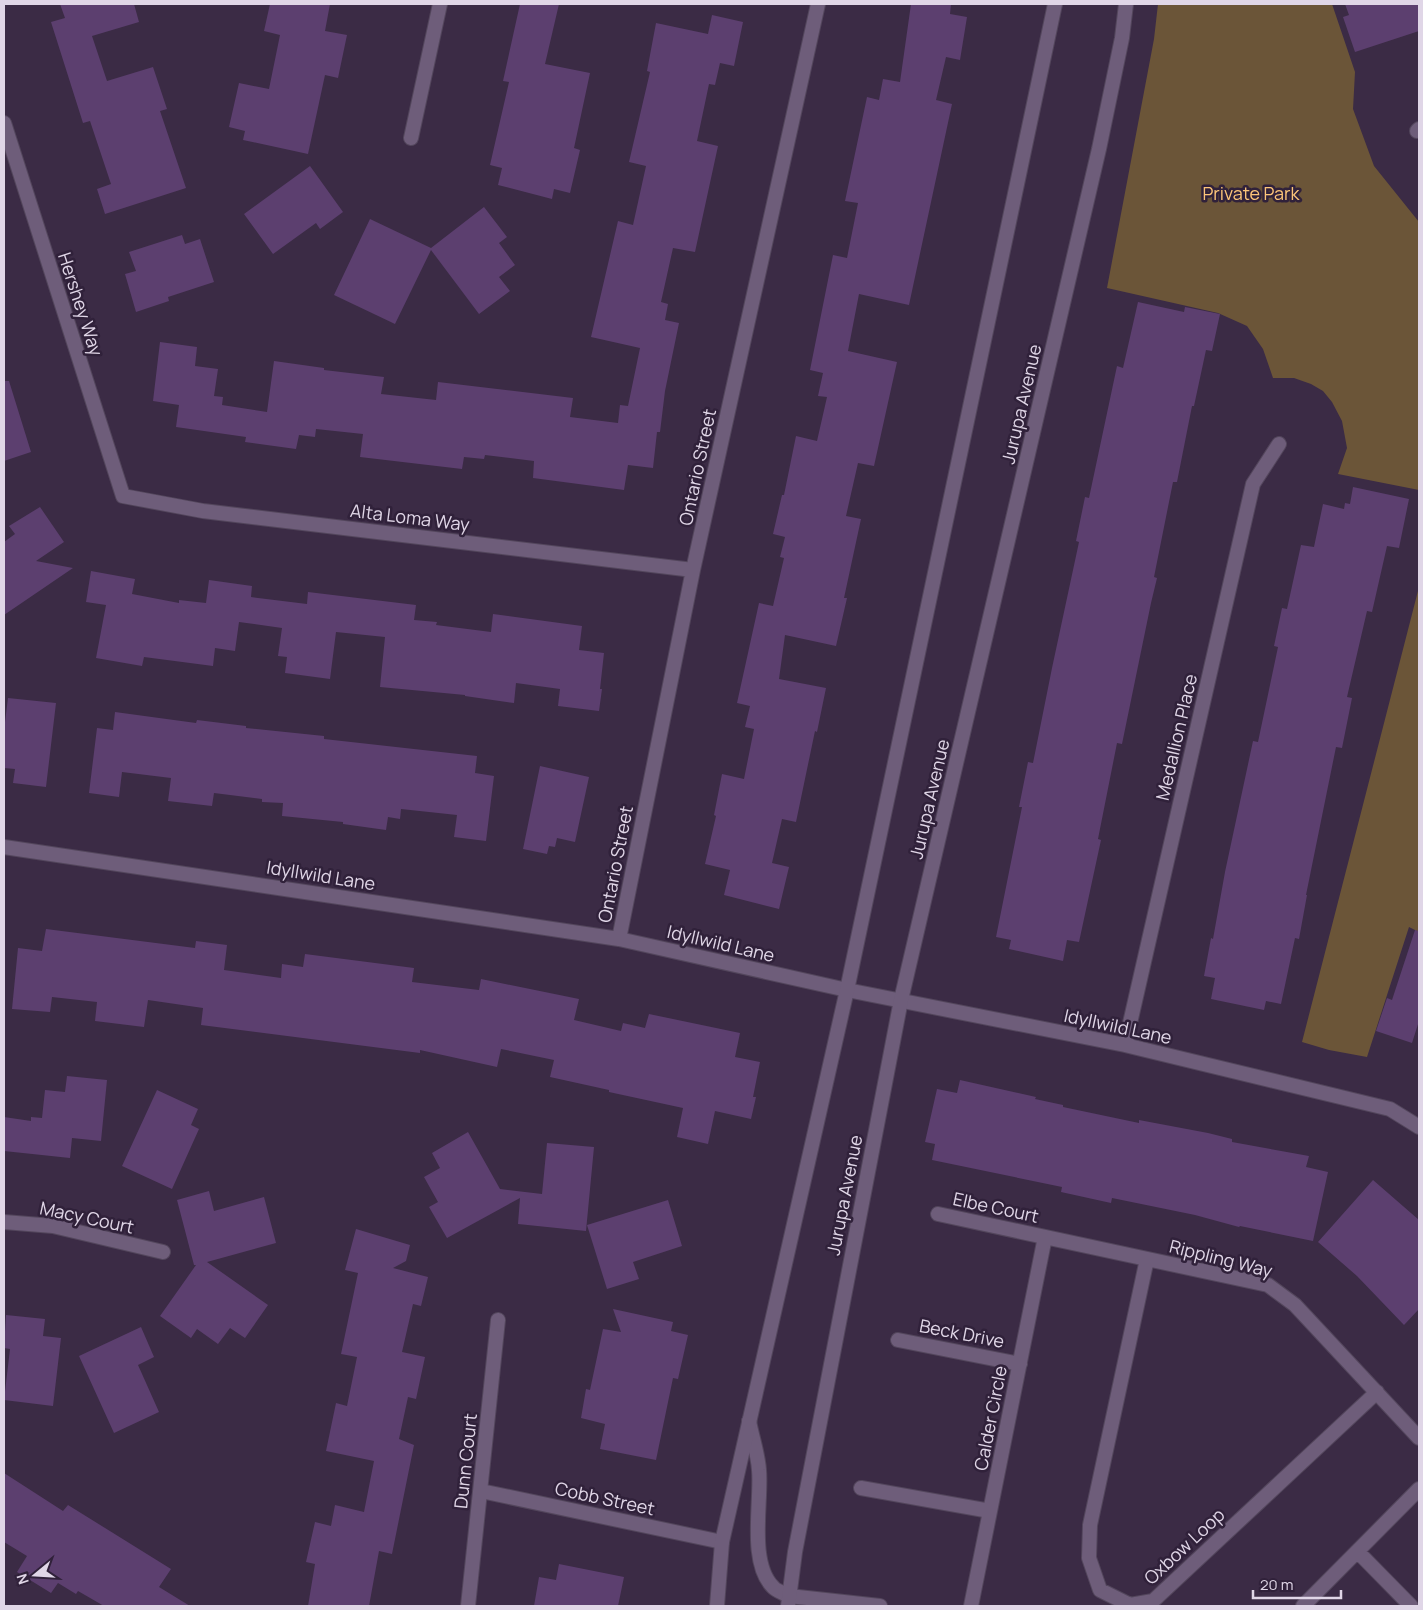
<svg xmlns="http://www.w3.org/2000/svg" width="1423" height="1610" viewBox="0 0 1423 1610" font-family="Manrope,sans-serif">
	<style>
		.green { fill: #6b5538 }
		.building { fill: #5c3f6f }
		.lines { fill: none; stroke-linecap: round; stroke-linejoin: round }
		.minor-casing { stroke: #53465c; stroke-width: 16 }
		.tertiary-casing { stroke: #53465c; stroke-width: 16 }
		.secondary-casing { stroke: #53465c; stroke-width: 16 }
		.minor { stroke: #6e5d7a; stroke-width: 14 }
		.tertiary { stroke: #6e5d7a; stroke-width: 14 }
		.secondary { stroke: #6e5d7a; stroke-width: 14 }
		.labels { text-anchor: middle; dominant-baseline: central; stroke-width: 5; stroke-linejoin: round; paint-order: stroke }
		.park-label { font-size: 18px; fill: #fdc579; stroke: #30213a }
		.street-label { font-size: 18px; fill: #e0d6e7; stroke: #30213a }
	</style>
	<rect width="100%" height="100%" fill="#3b2b45"/>
	<path class="green" d="M 1158,4 L 1332,4 L 1355,72 L 1353,109 L 1374,166 L 1419,222 L 1419,490 L 1338,474 L 1347,448 L 1342,421 L 1332,402 L 1323,391 L 1311,384 L 1294,378 L 1273,378 L 1263,349 L 1247,326 L 1218,313 L 1107,288 L 1154,39 Z
		M 1419,587 L 1419,932 L 1409,927 L 1367,1057 L 1329,1050 L 1302,1042 Z"/>
	<path class="building" d="M 60,4 L 134,4 L 139,22 L 92,36 L 107,81 L 153,67 L 167,109 L 160,111 L 186,188 L 105,214 L 97,189 L 111,184 L 90,121 L 83,123 L 51,22 L 65,18 Z
		M 270,4 L 330,4 L 325,31 L 347,35 L 338,78 L 325,75 L 308,154 L 243,140 L 245,131 L 229,127 L 239,83 L 269,89 L 280,35 L 264,31 Z
		M 520,4 L 559,4 L 545,64 L 590,73 L 574,148 L 580,150 L 570,193 L 554,189 L 552,199 L 498,185 L 502,168 L 490,165 L 509,82 L 503,81 Z
		M 911,4 L 951,4 L 950,14 L 967,17 L 960,60 L 946,57 L 936,100 L 952,104 L 909,305 L 859,294 L 848,351 L 897,362 L 874,466 L 858,463 L 846,516 L 861,519 L 844,598 L 847,598 L 836,646 L 785,635 L 779,679 L 826,688 L 817,732 L 815,731 L 796,822 L 782,819 L 772,863 L 789,867 L 779,909 L 724,895 L 730,870 L 705,864 L 716,816 L 714,815 L 722,774 L 744,779 L 754,729 L 745,727 L 750,706 L 737,703 L 759,603 L 773,606 L 784,558 L 780,557 L 785,537 L 773,534 L 782,495 L 784,495 L 796,436 L 817,441 L 827,397 L 818,396 L 823,373 L 810,370 L 833,255 L 847,258 L 858,203 L 845,201 L 867,97 L 879,100 L 883,79 L 900,82 Z
		M 1345,4 L 1419,4 L 1419,31 L 1355,52 L 1343,17 L 1349,15 Z
		M 712,15 L 743,22 L 734,66 L 720,63 L 715,85 L 709,84 L 697,141 L 718,146 L 695,252 L 673,248 L 661,302 L 668,304 L 665,320 L 679,323 L 665,391 L 660,432 L 657,432 L 653,468 L 628,465 L 624,490 L 533,478 L 534,461 L 485,455 L 484,459 L 464,457 L 462,469 L 360,457 L 363,434 L 316,429 L 315,437 L 299,435 L 296,449 L 245,442 L 246,437 L 176,427 L 179,405 L 153,401 L 160,342 L 197,347 L 195,366 L 218,369 L 214,396 L 223,397 L 222,405 L 267,412 L 274,361 L 324,368 L 324,370 L 384,377 L 381,394 L 436,400 L 438,382 L 573,398 L 570,417 L 618,423 L 620,405 L 628,406 L 640,348 L 591,337 L 618,221 L 633,225 L 646,166 L 629,162 L 650,72 L 647,71 L 656,23 L 708,34 Z
		M 310,166 L 343,212 L 320,229 L 316,223 L 273,254 L 244,214 Z
		M 484,207 L 507,237 L 499,243 L 515,265 L 499,277 L 510,291 L 479,314 L 431,250 L 395,324 L 334,295 L 370,219 L 431,248 Z
		M 182,235 L 185,244 L 200,239 L 214,282 L 168,297 L 169,301 L 136,312 L 125,274 L 136,271 L 129,252 Z
		M 1138,302 L 1184,312 L 1185,307 L 1220,314 L 1212,351 L 1206,350 L 1194,406 L 1192,406 L 1177,482 L 1173,482 L 1154,577 L 1157,578 L 1151,603 L 1122,744 L 1117,743 L 1098,839 L 1101,840 L 1079,942 L 1067,940 L 1063,961 L 1009,949 L 1011,940 L 996,937 L 1022,807 L 1019,807 L 1028,762 L 1033,763 L 1052,668 L 1079,542 L 1076,541 L 1085,497 L 1089,498 L 1117,366 L 1123,368 Z
		M 4,381 L 9,381 L 31,452 L 4,461 Z
		M 1353,487 L 1409,499 L 1399,548 L 1387,546 L 1372,612 L 1367,611 L 1347,697 L 1352,698 L 1342,748 L 1336,747 L 1306,895 L 1307,895 L 1299,939 L 1295,938 L 1281,1004 L 1266,1001 L 1264,1010 L 1211,999 L 1215,978 L 1204,976 L 1211,938 L 1213,939 L 1225,872 L 1253,741 L 1258,742 L 1278,647 L 1274,646 L 1282,608 L 1287,609 L 1301,545 L 1314,547 L 1323,504 L 1344,509 L 1345,503 L 1350,504 Z
		M 40,507 L 64,542 L 36,561 L 73,568 L 4,615 L 4,542 L 15,534 L 9,526 Z
		M 91,571 L 135,579 L 132,594 L 179,603 L 179,600 L 206,603 L 209,580 L 252,586 L 251,597 L 307,604 L 308,592 L 416,605 L 414,620 L 437,622 L 436,625 L 491,632 L 493,614 L 582,626 L 579,650 L 604,653 L 600,689 L 602,689 L 599,711 L 558,706 L 560,689 L 516,683 L 514,703 L 465,696 L 465,695 L 380,687 L 385,637 L 336,632 L 330,679 L 285,673 L 287,657 L 278,656 L 282,628 L 239,622 L 235,651 L 215,648 L 213,666 L 144,657 L 142,666 L 96,658 L 106,605 L 86,602 Z
		M 8,698 L 56,703 L 46,787 L 13,783 L 15,769 L 4,768 L 4,730 Z
		M 115,712 L 196,723 L 197,720 L 246,726 L 246,728 L 324,736 L 324,739 L 477,756 L 475,773 L 494,776 L 486,841 L 454,837 L 457,815 L 401,809 L 400,819 L 388,817 L 386,830 L 343,824 L 343,822 L 282,816 L 283,803 L 262,802 L 262,799 L 214,793 L 212,806 L 168,801 L 171,778 L 122,772 L 119,797 L 89,793 L 97,728 L 113,730 Z
		M 540,766 L 589,777 L 575,842 L 557,838 L 555,847 L 549,846 L 547,854 L 523,849 Z
		M 46,929 L 195,948 L 196,941 L 227,945 L 224,970 L 281,978 L 282,964 L 303,967 L 305,954 L 414,968 L 412,982 L 479,990 L 481,979 L 579,999 L 574,1020 L 621,1031 L 623,1023 L 645,1028 L 649,1014 L 740,1033 L 735,1057 L 760,1062 L 753,1097 L 756,1097 L 751,1119 L 715,1111 L 708,1144 L 677,1137 L 683,1108 L 609,1092 L 609,1090 L 550,1077 L 554,1060 L 501,1049 L 497,1067 L 420,1050 L 420,1053 L 201,1025 L 203,1008 L 148,1000 L 144,1027 L 95,1021 L 97,1002 L 52,997 L 50,1012 L 12,1009 L 18,948 L 42,951 Z
		M 1415,930 L 1419,931 L 1419,1021 L 1412,1043 L 1376,1031 L 1387,998 L 1392,1000 Z
		M 67,1076 L 107,1080 L 101,1141 L 72,1138 L 70,1158 L 4,1151 L 4,1117 L 31,1121 L 31,1117 L 42,1118 L 45,1090 L 65,1092 Z
		M 960,1080 L 1036,1097 L 1035,1099 L 1063,1105 L 1063,1107 L 1139,1123 L 1139,1120 L 1208,1133 L 1232,1139 L 1232,1142 L 1309,1156 L 1306,1167 L 1328,1172 L 1313,1241 L 1240,1226 L 1239,1227 L 1195,1215 L 1112,1198 L 1111,1203 L 1061,1192 L 1062,1187 L 932,1160 L 935,1144 L 925,1142 L 937,1089 L 957,1093 Z
		M 157,1090 L 198,1109 L 191,1125 L 199,1129 L 172,1189 L 122,1166 Z
		M 468,1132 L 500,1189 L 542,1194 L 547,1143 L 594,1147 L 586,1231 L 518,1224 L 520,1198 L 447,1238 L 429,1207 L 438,1202 L 424,1177 L 440,1168 L 432,1153 Z
		M 1373,1180 L 1419,1220 L 1419,1309 L 1404,1325 L 1357,1276 L 1318,1242 Z
		M 209,1191 L 214,1211 L 264,1197 L 276,1243 L 207,1262 L 268,1305 L 245,1338 L 230,1328 L 218,1344 L 197,1329 L 191,1338 L 160,1316 L 196,1265 L 194,1265 L 177,1200 Z
		M 668,1200 L 682,1246 L 633,1262 L 639,1279 L 607,1289 L 587,1225 Z
		M 356,1229 L 410,1245 L 406,1261 L 393,1268 L 428,1277 L 421,1306 L 413,1304 L 402,1352 L 425,1357 L 416,1399 L 408,1397 L 399,1439 L 414,1445 L 392,1554 L 379,1551 L 369,1606 L 308,1606 L 315,1564 L 306,1562 L 315,1522 L 331,1526 L 335,1505 L 364,1512 L 374,1461 L 326,1451 L 336,1403 L 347,1406 L 357,1357 L 341,1354 L 358,1273 L 345,1270 Z
		M 613,1309 L 673,1322 L 671,1331 L 688,1335 L 678,1379 L 673,1378 L 656,1460 L 600,1449 L 605,1424 L 581,1418 L 586,1389 L 590,1390 L 603,1329 L 621,1332 Z
		M 6,1315 L 45,1319 L 43,1336 L 61,1338 L 53,1406 L 4,1400 L 10,1349 L 4,1348 Z
		M 141,1327 L 154,1357 L 138,1365 L 159,1412 L 114,1433 L 79,1356 Z
		M 4,1473 L 63,1511 L 68,1505 L 171,1569 L 159,1587 L 190,1606 L 104,1606 L 78,1591 L 76,1594 L 58,1583 L 51,1593 L 17,1572 L 27,1556 L 4,1542 Z
		M 559,1564 L 624,1577 L 618,1606 L 534,1606 L 539,1577 L 556,1580 Z"/>
	<g class="lines">
		<g class="minor-casing">
			<path id="minor" d="M 4,123 L 123,496 L 203,511 L 693,570
				M 1417,131 L 1419,129
				M 411,138 L 440,4
				M 4,847 L 619,939 L 847,990 L 1125,1045 L 1390,1109 L 1419,1127
				M 619,939 L 693,570 L 818,4
				M 1125,1045 L 1253,484 L 1279,444
				M 938,1214 L 1268,1285 L 1295,1305 L 1419,1438
				M 4,1222 L 53,1226 L 163,1252
				M 1147,1259 L 1090,1525 L 1089,1558 L 1100,1590 L 1130,1605 L 1153,1601 L 1377,1392
				M 898,1340 L 1020,1364
				M 861,1488 L 990,1511
				M 481,1491 L 722,1542
				M 1358,1552 L 1411,1606
				M 789,1596 L 880,1606
				M 468,1606 L 498,1320
				M 971,1606 L 1045,1237
				M 1303,1606 L 1419,1489"/>
		</g>
		<g class="tertiary-casing">
			<path id="tertiary" d="M 749,1421 C 752,1437 758,1454 759,1470 C 762,1501 748,1562 773,1587 C 776,1591 784,1593 789,1596"/>
		</g>
		<g class="secondary-casing">
			<path id="secondary" d="M 717,1606 L 722,1542 L 847,990 L 1055,4
				M 788,1606 L 795,1552 L 901,1000 L 1099,149 L 1122,38 L 1126,4"/>
		</g>
		<use href="#minor" class="minor"/>
		<use href="#tertiary" class="tertiary"/>
		<use href="#secondary" class="secondary"/>
	</g>
	<g class="labels">
		<g class="park-label">
			<text x="1251" y="193">Private Park</text>
		</g>
		<g class="street-label">
			<text transform="translate(81 304) rotate(72)">Hershey Way</text>
			<text transform="translate(1021 404) rotate(-77)">Jurupa Avenue</text>
			<text transform="translate(697 467) rotate(-78)">Ontario Street</text>
			<text transform="translate(410 517) rotate(7)">Alta Loma Way</text>
			<text transform="translate(1176 737) rotate(-77)">Medallion Place</text>
			<text transform="translate(929 799) rotate(-77)">Jurupa Avenue</text>
			<text transform="translate(615 864) rotate(-79)">Ontario Street</text>
			<text transform="translate(321 875) rotate(9)">Idyllwild Lane</text>
			<text transform="translate(721 943) rotate(13)">Idyllwild Lane</text>
			<text transform="translate(1118 1026) rotate(12)">Idyllwild Lane</text>
			<text transform="translate(844 1195) rotate(-79)">Jurupa Avenue</text>
			<text transform="translate(996 1207) rotate(12)">Elbe Court</text>
			<text transform="translate(87 1217) rotate(12)">Macy Court</text>
			<text transform="translate(1221 1258) rotate(14)">Rippling Way</text>
			<text transform="translate(962 1333) rotate(11)">Beck Drive</text>
			<text transform="translate(990 1418) rotate(-79)">Calder Circle</text>
			<text transform="translate(465 1461) rotate(-84)">Dunn Court</text>
			<text transform="translate(605 1498) rotate(12)">Cobb Street</text>
			<text transform="translate(1184 1546) rotate(-43)">Oxbow Loop</text>
		</g>
	</g>
	<rect width="1423" height="1610" fill="none" stroke="#e0d6e7" stroke-width="10"/>
	<g transform="translate(35 1575) rotate(252)" stroke="#30213a" stroke-width="4" paint-order="stroke">
	<path d="M0-4L9 19L0 12L-9 19Z" fill="#e0d6e7"/>
	<text y="-8" font-size="14" font-weight="bold" text-anchor="middle" fill="#e0d6e7">N</text>
	</g>
	<path d="M1253 1590v8h88v-8" fill="none" stroke="#e0d6e7" stroke-width="2.5"/>
	<text x="1260" y="1590" font-size="15" fill="#e0d6e7" stroke="#30213a" stroke-width="4" paint-order="stroke">20 m</text>
</svg>
